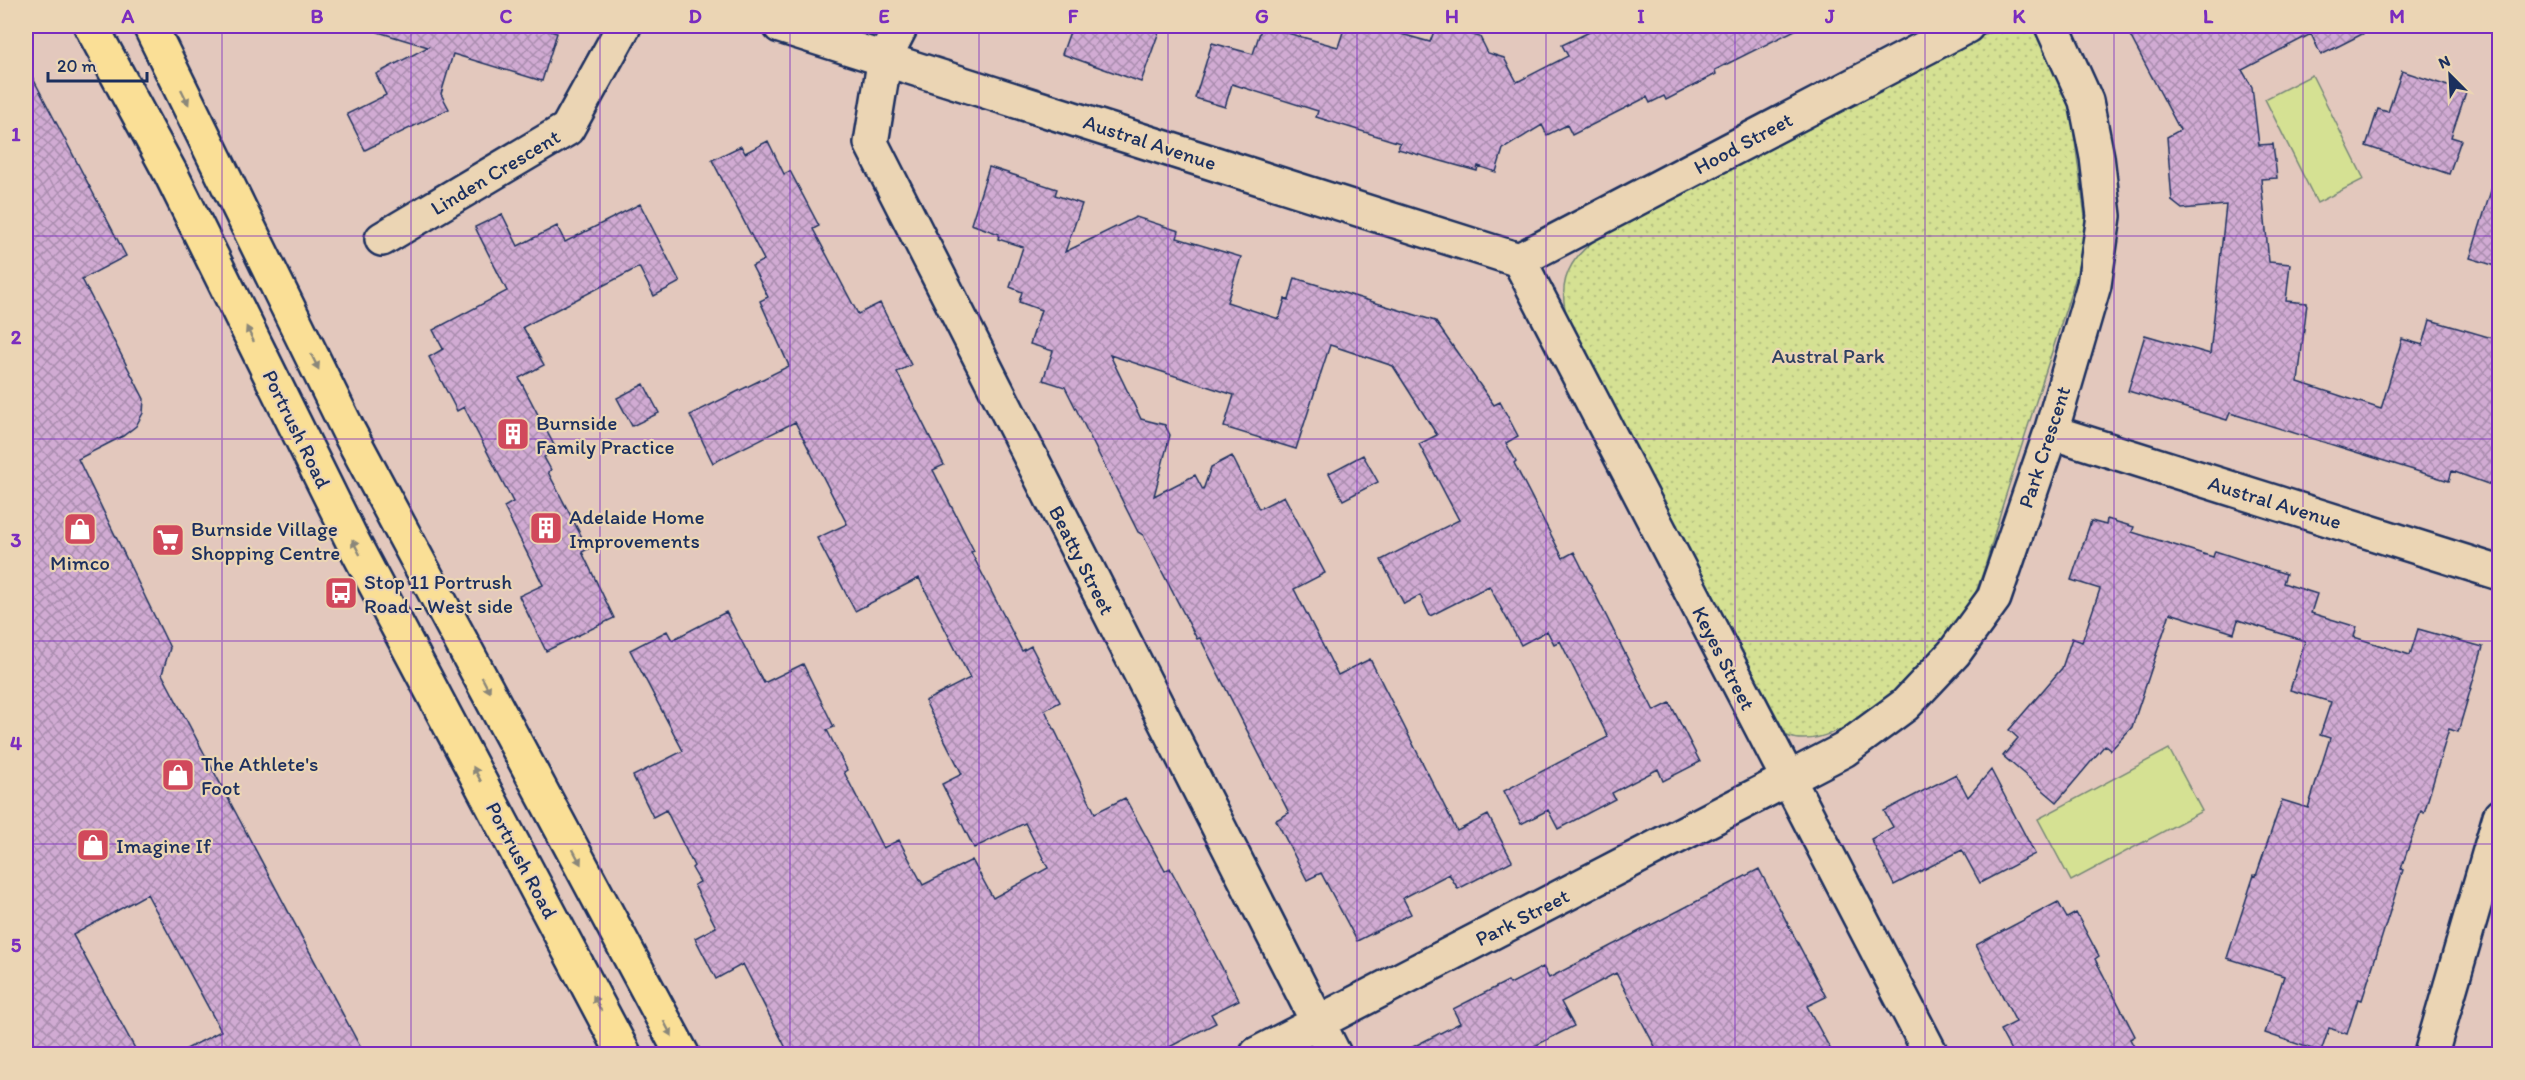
<svg xmlns="http://www.w3.org/2000/svg" width="2525" height="1080" viewBox="0 0 2525 1080" font-family="Itim,sans-serif">
	<style>
		.green { fill: #d5e193; stroke: #788878; stroke-width: 1.5 }
		.garden { fill: url(#garden-dots); stroke: #788878; stroke-width: 1.5 }
		.building { fill: url(#building-cross-hatch); stroke: #1b2f5e; stroke-width: 1.5 }
		.lines { fill: none; stroke-linecap: round; stroke-linejoin: round }
		.street-casing { stroke: #1b2f5e; stroke-width: 38 }
		.highway-casing { stroke: #1b2f5e; stroke-width: 38 }
		.street { stroke: #ebd5b4; stroke-width: 33 }
		.highway { stroke: #fadf96; stroke-width: 33 }
		.oneway { fill: #8a877a }
		.grid { fill: none; stroke: #7b2cbf; stroke-width: 1.5; stroke-opacity: 0.55 }
		.labels { text-anchor: middle; dominant-baseline: central; stroke-width: 4.5; stroke-linejoin: round; paint-order: stroke }
		.street-label { font-size: 21px; fill: #1b2f5e; stroke: #ebd5b4 }
		.park-label { font-size: 21px; fill: #2e4163; stroke: #ebd5b4 }
		.poi-label { font-size: 21px; fill: #1b2f5e; stroke: #ebd5b4; text-anchor: start }
		.neatline { fill: none; stroke: #7b2cbf; stroke-width: 2 }
		.grid-label { font-size: 20px; text-anchor: middle; font-weight: bold; fill: #7b2cbf }
	</style>
	<defs>
		<pattern id="garden-dots" width="8" height="8" patternUnits="userSpaceOnUse" patternTransform="scale(1.5)"><rect width="8" height="8" fill="#d5e193"/><path d="M2 2h.1M6 6h.1" fill="none" stroke="#b6c181" stroke-width="1.8" stroke-linecap="round"/></pattern>
		<pattern id="building-cross-hatch" width="8" height="8" patternUnits="userSpaceOnUse" patternTransform="scale(1.5)"><rect width="8" height="8" fill="#d1abd3"/><path d="M0 0l8 8M0 8l8-8" fill="none" stroke="#a98cae"/></pattern>
	</defs>
	<rect width="100%" height="100%" fill="#e3c8bd"/>
	<filter id="ink" filterUnits="userSpaceOnUse"><feTurbulence type="fractalNoise" baseFrequency=".0167" numOctaves="2"/><feDisplacementMap in="SourceGraphic" scale="12" xChannelSelector="R" yChannelSelector="G"/><feConvolveMatrix kernelMatrix="1 2 1 2 8 2 1 2 1" color-interpolation-filters="sRGB"/></filter>
	<g filter="url(#ink)">
		<path class="green" d="M 2312,75 L 2364,179 L 2317,203 L 2265,99 Z
			M 2169,749 L 2202,811 L 2071,881 L 2038,819 Z"/>
		<path class="garden" d="M 2000,26 L 2033,26 L 2069,97 L 2086,224 L 2077,274 C 2052,351 2027,429 2002,507 C 1995,531 1983,582 1971,602 C 1945,647 1844,759 1787,736 L 1568,320 C 1553,274 1578,249 1614,227 Z"/>
		<path class="building" d="M 379,26 L 533,26 L 557,33 L 542,81 L 453,54 L 441,94 L 449,109 L 365,150 L 347,114 L 386,95 L 376,74 L 428,47 L 378,32 Z
			M 1072,26 L 1161,26 L 1141,82 L 1062,54 Z
			M 1262,26 L 1338,47 L 1345,26 L 1373,26 L 1430,42 L 1436,26 L 1444,26 L 1480,37 L 1488,53 L 1504,58 L 1517,82 L 1568,56 L 1562,45 L 1602,26 L 1803,26 L 1715,70 L 1716,74 L 1666,100 L 1664,96 L 1650,103 L 1647,97 L 1572,135 L 1567,125 L 1547,135 L 1542,125 L 1503,149 L 1496,172 L 1478,166 L 1477,171 L 1398,149 L 1400,143 L 1316,117 L 1318,111 L 1232,84 L 1225,107 L 1195,98 L 1212,43 L 1253,54 Z
			M 2125,26 L 2378,26 L 2321,55 L 2311,34 L 2242,70 L 2252,87 L 2259,145 L 2273,144 L 2277,178 L 2261,179 L 2269,262 L 2290,264 L 2286,301 L 2307,303 L 2298,382 L 2381,409 L 2402,339 L 2423,345 L 2430,320 L 2499,340 L 2499,488 L 2452,471 L 2449,481 L 2230,413 L 2227,420 L 2128,391 L 2145,335 L 2210,354 L 2226,205 L 2182,209 L 2172,201 L 2167,137 L 2180,130 Z
			M 26,65 L 126,256 L 82,279 L 144,399 L 143,413 L 136,426 L 123,436 L 78,459 L 170,648 L 162,674 L 364,1054 L 177,1054 L 221,1031 L 147,894 L 73,935 L 138,1054 L 26,1054 Z
			M 2402,71 L 2466,92 L 2451,137 L 2461,140 L 2449,174 L 2366,146 L 2378,109 L 2388,112 Z
			M 768,141 L 784,174 L 790,171 L 819,226 L 813,229 L 858,314 L 880,303 L 911,365 L 897,372 L 944,465 L 933,470 L 974,551 L 971,552 L 1022,651 L 1031,646 L 1060,702 L 1045,710 L 1095,813 L 1125,798 L 1165,871 L 1170,868 L 1239,1000 L 1211,1014 L 1216,1023 L 1156,1054 L 789,1054 L 743,964 L 716,979 L 695,938 L 716,927 L 694,885 L 700,882 L 692,868 L 694,866 L 666,810 L 653,817 L 633,776 L 683,751 L 630,650 L 667,631 L 672,640 L 726,612 L 764,683 L 803,664 L 834,727 L 827,730 L 847,770 L 844,772 L 883,848 L 899,840 L 923,885 L 972,860 L 993,898 L 1048,868 L 1025,823 L 974,848 L 942,784 L 962,774 L 925,701 L 970,678 L 919,578 L 855,611 L 817,538 L 847,524 L 795,422 L 713,463 L 690,415 L 789,366 L 760,301 L 768,297 L 752,266 L 764,260 L 712,160 L 741,146 L 745,153 Z
			M 989,167 L 1057,189 L 1055,195 L 1082,204 L 1065,252 L 1136,217 L 1179,231 L 1177,238 L 1241,257 L 1227,302 L 1279,319 L 1285,299 L 1289,300 L 1295,278 L 1435,321 L 1494,405 L 1500,402 L 1518,436 L 1506,443 L 1516,461 L 1514,463 L 1563,558 L 1574,552 L 1654,711 L 1670,703 L 1700,762 L 1663,781 L 1658,769 L 1612,793 L 1615,799 L 1558,829 L 1548,810 L 1521,824 L 1504,791 L 1608,737 L 1560,641 L 1554,644 L 1547,631 L 1521,645 L 1489,586 L 1430,616 L 1420,595 L 1404,604 L 1381,560 L 1459,520 L 1419,444 L 1437,435 L 1393,366 L 1330,345 L 1296,449 L 1224,427 L 1234,395 L 1110,355 L 1141,419 L 1165,425 L 1170,435 L 1154,496 L 1195,475 L 1203,490 L 1211,467 L 1232,456 L 1259,509 L 1284,496 L 1325,573 L 1294,589 L 1338,675 L 1370,659 L 1457,831 L 1488,815 L 1512,861 L 1458,889 L 1449,874 L 1403,898 L 1411,914 L 1357,941 L 1321,873 L 1307,880 L 1276,820 L 1289,813 L 1200,638 L 1197,639 L 1143,535 L 1138,532 L 1065,387 L 1043,380 L 1053,351 L 1030,344 L 1041,310 L 1019,302 L 1022,292 L 1010,287 L 1023,247 L 998,239 L 999,234 L 971,224 Z
			M 2493,184 L 2499,185 L 2499,267 L 2470,258 Z
			M 640,204 L 680,282 L 654,296 L 639,267 L 523,327 L 544,365 L 519,378 L 557,451 L 544,457 L 551,470 L 548,472 L 588,549 L 582,552 L 614,618 L 546,651 L 519,596 L 543,585 L 504,507 L 513,502 L 464,407 L 457,411 L 429,357 L 443,349 L 433,330 L 507,291 L 475,227 L 502,214 L 518,246 L 557,226 L 565,242 Z
			M 644,384 L 659,413 L 632,426 L 617,398 Z
			M 1363,455 L 1378,482 L 1343,500 L 1329,473 Z
			M 2107,519 L 2134,527 L 2132,532 L 2213,557 L 2215,551 L 2286,574 L 2283,583 L 2317,594 L 2311,613 L 2357,627 L 2354,637 L 2410,655 L 2418,629 L 2483,647 L 2458,732 L 2449,729 L 2424,813 L 2421,811 L 2401,869 L 2403,870 L 2362,1000 L 2358,999 L 2347,1034 L 2329,1028 L 2321,1052 L 2265,1033 L 2284,976 L 2227,958 L 2254,875 L 2256,876 L 2282,800 L 2308,808 L 2330,738 L 2320,735 L 2331,702 L 2290,690 L 2305,641 L 2238,620 L 2234,633 L 2170,613 L 2132,727 L 2111,750 L 2105,745 L 2057,802 L 2003,756 L 2018,738 L 2009,730 L 2062,668 L 2072,638 L 2082,642 L 2100,589 L 2071,580 L 2091,521 L 2106,525 Z
			M 1991,770 L 2035,854 L 1980,883 L 1962,850 L 1894,885 L 1871,839 L 1893,827 L 1884,811 L 1956,774 L 1968,797 Z
			M 1759,869 L 1826,997 L 1807,1006 L 1833,1054 L 1659,1054 L 1616,973 L 1561,1002 L 1574,1026 L 1519,1054 L 1399,1054 L 1460,1023 L 1453,1009 L 1508,981 L 1510,984 L 1543,967 L 1549,978 Z
			M 2058,902 L 2067,918 L 2076,913 L 2099,956 L 2095,959 L 2135,1036 L 2130,1039 L 2138,1054 L 2013,1054 L 2000,1030 L 2016,1022 L 1976,945 Z"/>
		<g class="lines">
			<g class="street-casing">
				<path id="street" d="M 780,26 L 1519,260
					M 901,26 L 885,57 L 871,143 L 1334,1054
					M 382,239 L 567,129 L 624,26
					M 1519,260 L 1931,1054
					M 1519,260 L 1967,26
					M 2051,432 L 2500,573
					M 1257,1054 L 1844,750 L 1905,705 L 1954,653 L 1994,598 L 2051,432 L 2094,285 L 2104,216 L 2097,157 L 2086,101 L 2052,26
					M 2431,1054 L 2500,816"/>
			</g>
			<g class="highway-casing">
				<path id="highway" d="M 91,26 L 171,174 L 353,542 L 624,1054
					M 150,26 L 349,432 L 682,1054"/>
			</g>
			<use href="#street" class="street"/>
			<use href="#highway" class="highway"/>
		</g>
		<defs><path id="oneway-solid" d="M-6-.8H1V-3.2L6.5 0L1 3.2V.8H-6Z" transform="scale(1.5)"/></defs>
		<g class="oneway">
			<use href="#oneway-solid" transform="translate(185 97) rotate(64)"/>
			<use href="#oneway-solid" transform="translate(250 334) rotate(-116)"/>
			<use href="#oneway-solid" transform="translate(315 362) rotate(64)"/>
			<use href="#oneway-solid" transform="translate(356 547) rotate(-118)"/>
			<use href="#oneway-solid" transform="translate(486 685) rotate(62)"/>
			<use href="#oneway-solid" transform="translate(477 774) rotate(-118)"/>
			<use href="#oneway-solid" transform="translate(577 857) rotate(62)"/>
			<use href="#oneway-solid" transform="translate(597 1003) rotate(-118)"/>
			<use href="#oneway-solid" transform="translate(668 1029) rotate(62)"/>
		</g>
	</g>
	<path class="grid" d="M 222,26 L 222,1054M 411,26 L 411,1054M 600,26 L 600,1054M 790,26 L 790,1054M 979,26 L 979,1054M 1168,26 L 1168,1054M 1357,26 L 1357,1054M 1546,26 L 1546,1054M 1735,26 L 1735,1054M 1925,26 L 1925,1054M 2114,26 L 2114,1054M 2303,26 L 2303,1054M 26,236 L 2500,236M 26,439 L 2500,439M 26,641 L 2500,641M 26,844 L 2500,844"/>
	<defs>
		<g id="building-square" transform="scale(1.725)"><rect x="-9" y="-9" width="18" height="18" rx="4" fill="#d1495b" stroke="#ebd5b4"/><path d="M-4-6H4V6H1V3H-1V6H-4ZM-2.5-4.3h1.7v1.8h-1.7ZM.8-4.3h1.7v1.8H.8ZM-2.5-1h1.7V.8h-1.7ZM.8-1h1.7V.8H.8Z" fill="#fff"/></g>
		<g id="shop-square" transform="scale(1.725)"><rect x="-9" y="-9" width="18" height="18" rx="4" fill="#d1495b" stroke="#ebd5b4"/><path d="M-5-2.5h2.3a2.7 3.5 0 0 1 5.4 0H5L5.5 6h-11ZM-1.5-2.5h3a1.5 2.3 0 0 0-3 0Z" fill="#fff"/></g>
		<g id="supermarket-square" transform="scale(1.725)"><rect x="-9" y="-9" width="18" height="18" rx="4" fill="#d1495b" stroke="#ebd5b4"/><path d="M-6-5.5h2.5l.6 2H6L4.5 2H-2.5L-4.4-4H-6ZM-1.5 3.2a1.3 1.3 0 1 0 .1 0ZM3 3.2a1.3 1.3 0 1 0 .1 0Z" fill="#fff"/></g>
		<g id="bus-square" transform="scale(1.725)"><rect x="-9" y="-9" width="18" height="18" rx="4" fill="#d1495b" stroke="#ebd5b4"/><path d="M-5-6H5V4H4V6H2V4H-2V6H-4V4H-5ZM-3.5-4V0h7V-4ZM-3.5 1.2v1.5H-2V1.2ZM2 1.2v1.5H3.5V1.2Z" fill="#fff"/></g>
	</defs>
	<g fill-rule="evenodd">
		<use href="#building-square" x="513" y="434"/>
		<use href="#building-square" x="546" y="528"/>
		<use href="#shop-square" x="80" y="529"/>
		<use href="#supermarket-square" x="168" y="540"/>
		<use href="#bus-square" x="341" y="593"/>
		<use href="#shop-square" x="178" y="775"/>
		<use href="#shop-square" x="93" y="845"/>
	</g>
	<g class="labels">
		<g class="street-label">
			<text transform="translate(1150 142) rotate(18)">Austral Avenue</text>
			<text transform="translate(1743 143) rotate(-28)">Hood Street</text>
			<text transform="translate(495 172) rotate(-31)">Linden Crescent</text>
			<text transform="translate(297 429) rotate(64)">Portrush Road</text>
			<text transform="translate(2044 447) rotate(-72)">Park Crescent</text>
			<text transform="translate(2275 502) rotate(17)">Austral Avenue</text>
			<text transform="translate(1082 560) rotate(63)">Beatty Street</text>
			<text transform="translate(1724 658) rotate(63)">Keyes Street</text>
			<text transform="translate(522 860) rotate(62)">Portrush Road</text>
			<text transform="translate(1522 917) rotate(-27)">Park Street</text>
		</g>
		<g class="park-label">
			<text x="1828" y="355">Austral Park</text>
		</g>
		<g class="poi-label">
			<text x="536" y="422">Burnside<tspan x="536" dy="24">Family Practice</tspan></text>
			<text x="569" y="516">Adelaide Home<tspan x="569" dy="24">Improvements</tspan></text>
			<text x="191" y="528">Burnside Village<tspan x="191" dy="24">Shopping Centre</tspan></text>
			<text x="80" y="562" text-anchor="middle">Mimco</text>
			<text x="364" y="581">Stop 11 Portrush<tspan x="364" dy="24">Road - West side</tspan></text>
			<text x="201" y="763">The Athlete's<tspan x="201" dy="24">Foot</tspan></text>
			<text x="116" y="845">Imagine If</text>
		</g>
	</g>
	<rect width="2525" height="1080" fill="none" stroke="#ebd5b4" stroke-width="66"/>
	<g transform="translate(2450 75) rotate(336)" stroke="#ebd5b4" stroke-width="4.5" paint-order="stroke">
	<path d="M0-4.5L10 22L0 15L-10 22Z" fill="#1b2f5e"/>
	<text y="-9" font-size="16" font-weight="bold" text-anchor="middle" fill="#1b2f5e">N</text>
	</g>
	<path d="M48 72v9h99v-9" fill="none" stroke="#1b2f5e" stroke-width="3"/>
	<text x="57" y="72" font-size="18" fill="#1b2f5e" stroke="#ebd5b4" stroke-width="4.5" paint-order="stroke">20 m</text>
	<rect x="33" y="33" width="2459" height="1014" class="neatline"/>
	<g class="grid-label">
		<text x="128" y="23">A</text>
		<text x="317" y="23">B</text>
		<text x="506" y="23">C</text>
		<text x="695" y="23">D</text>
		<text x="884" y="23">E</text>
		<text x="1073" y="23">F</text>
		<text x="1262" y="23">G</text>
		<text x="1452" y="23">H</text>
		<text x="1641" y="23">I</text>
		<text x="1830" y="23">J</text>
		<text x="2019" y="23">K</text>
		<text x="2208" y="23">L</text>
		<text x="2397" y="23">M</text>
		<text x="16" y="141">1</text>
		<text x="16" y="344">2</text>
		<text x="16" y="547">3</text>
		<text x="16" y="750">4</text>
		<text x="16" y="952">5</text>
	</g>
</svg>
